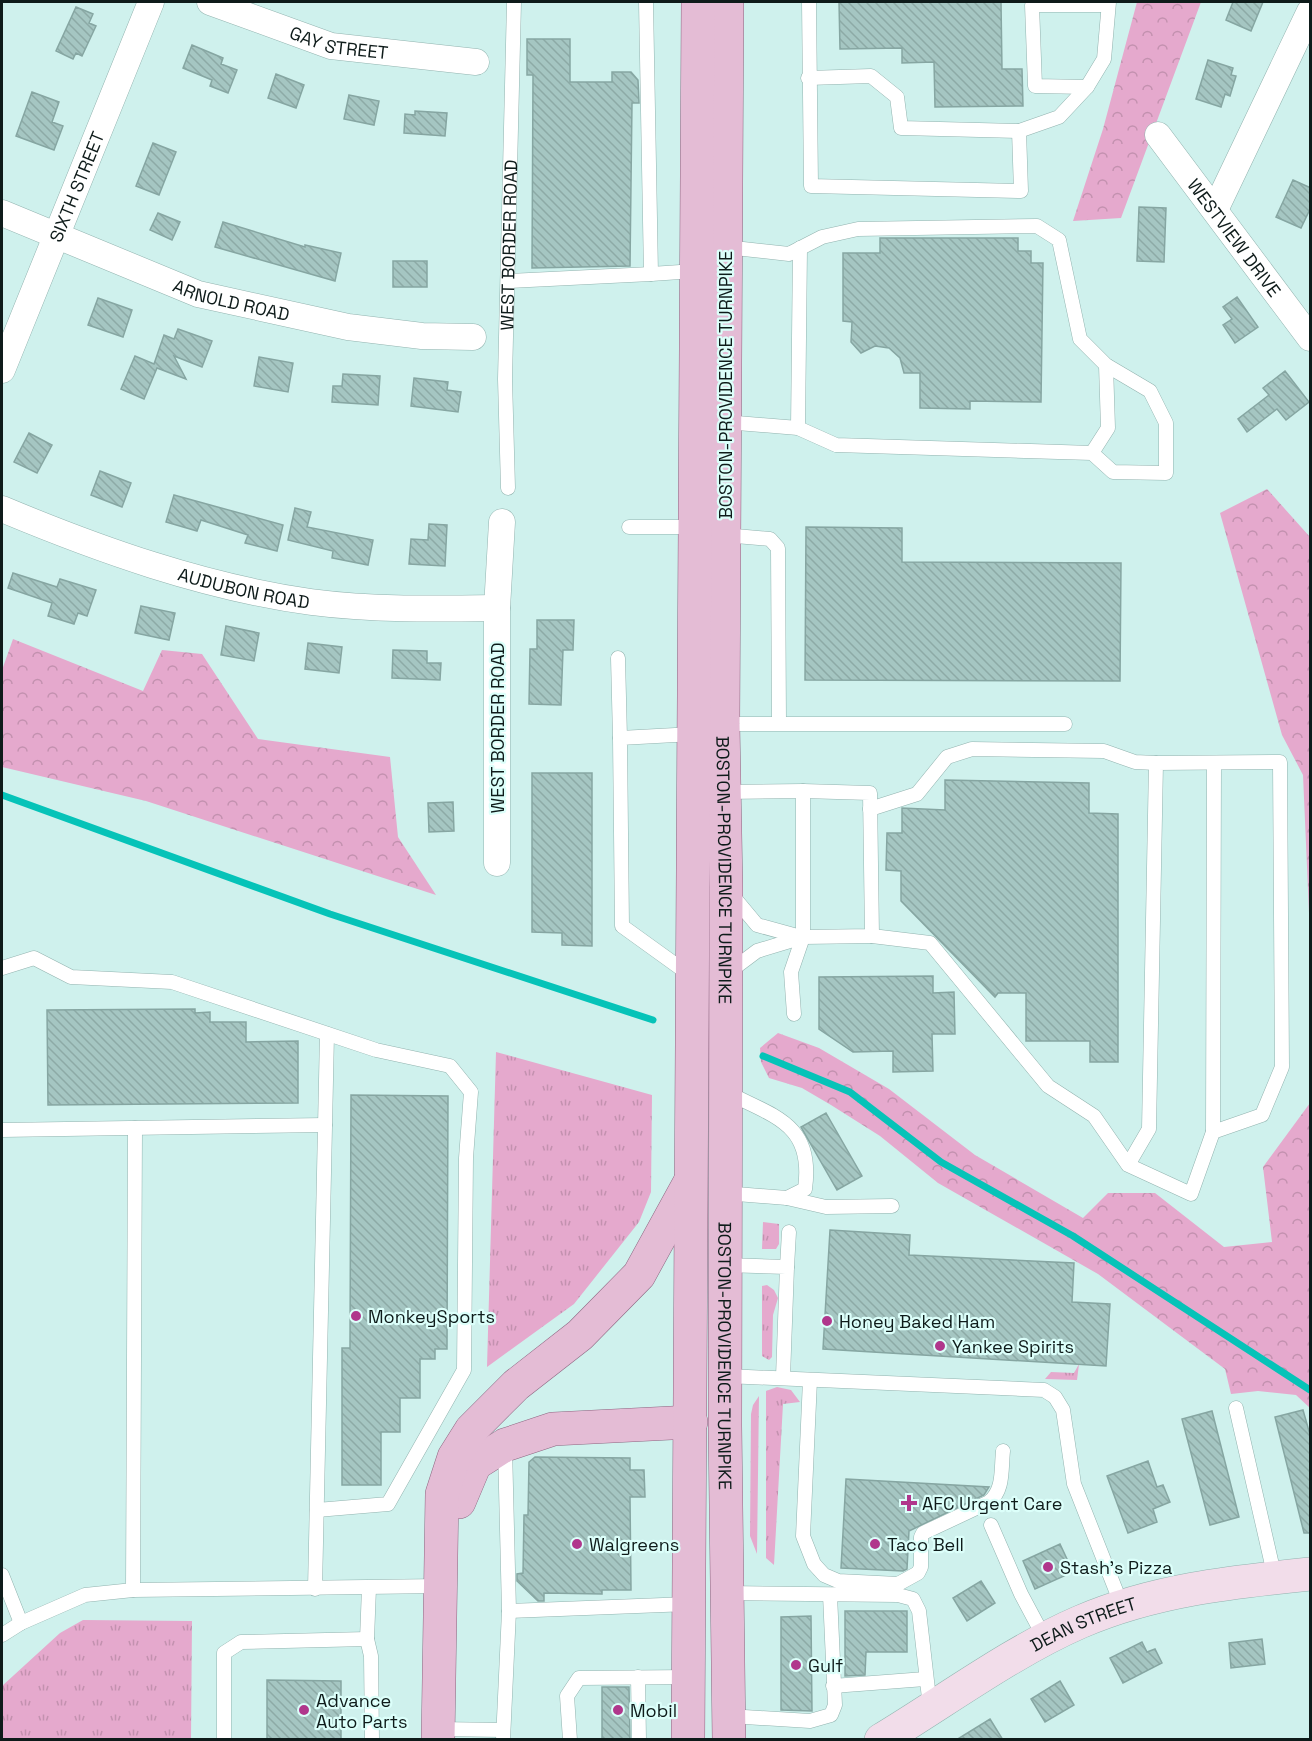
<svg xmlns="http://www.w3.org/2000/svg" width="1312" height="1741" viewBox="0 0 1312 1741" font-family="'Space Grotesk',sans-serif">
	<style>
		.grass { fill: url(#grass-tufts) }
		.forest { fill: url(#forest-crowns) }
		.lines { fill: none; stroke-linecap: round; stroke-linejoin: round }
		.stream { stroke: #06c3b8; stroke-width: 7 }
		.building { fill: url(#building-back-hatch); stroke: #86a6a2; stroke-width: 1.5 }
		.lane-casing { stroke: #92b3af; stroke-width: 15 }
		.street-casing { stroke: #92b3af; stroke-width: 27 }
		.secondary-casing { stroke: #92b3af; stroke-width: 34 }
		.primary-casing { stroke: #8d6681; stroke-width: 34 }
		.lane { stroke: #fff; stroke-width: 14 }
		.street { stroke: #fff; stroke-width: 26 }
		.secondary { stroke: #f2ddea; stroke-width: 33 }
		.primary { stroke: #e4bcd5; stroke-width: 33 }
		.poi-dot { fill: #b0378c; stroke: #dcfffa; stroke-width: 2 }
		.labels { text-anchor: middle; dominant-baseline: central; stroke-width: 4.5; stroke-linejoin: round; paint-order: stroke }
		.street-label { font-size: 18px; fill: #0e1b1a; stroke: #dcfffa }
		.poi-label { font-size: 18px; fill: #0e1b1a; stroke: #dcfffa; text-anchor: start }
	</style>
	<defs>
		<pattern id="grass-tufts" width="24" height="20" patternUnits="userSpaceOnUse" patternTransform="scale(1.5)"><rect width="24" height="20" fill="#e5a9cd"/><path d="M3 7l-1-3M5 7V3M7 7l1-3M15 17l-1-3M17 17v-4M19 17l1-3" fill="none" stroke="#c391af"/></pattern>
		<pattern id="forest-crowns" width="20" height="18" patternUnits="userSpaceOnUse" patternTransform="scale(1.5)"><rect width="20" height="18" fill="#e5a9cd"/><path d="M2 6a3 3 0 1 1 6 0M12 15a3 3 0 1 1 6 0" fill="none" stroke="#c391af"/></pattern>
		<pattern id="building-back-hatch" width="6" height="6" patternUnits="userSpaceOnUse" patternTransform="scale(1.5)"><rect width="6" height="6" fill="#a5c6c2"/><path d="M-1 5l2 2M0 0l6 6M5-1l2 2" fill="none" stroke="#8daaa6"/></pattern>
	</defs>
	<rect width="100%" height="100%" fill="#cff1ed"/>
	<path class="grass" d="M 496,1052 L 652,1095 L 651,1192 L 639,1222 L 574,1304 L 487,1367 Z
		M 763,1222 L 779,1224 L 779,1244 L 776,1249 L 762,1249 Z
		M 767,1285 L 774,1290 L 778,1298 L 773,1315 L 772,1357 L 769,1360 L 762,1356 L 762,1286 Z
		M 1079,1364 L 1077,1380 L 1045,1379 L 1051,1372 L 1074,1373 Z
		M 777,1387 L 791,1390 L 800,1402 L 783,1404 L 774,1565 L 766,1558 L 766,1391 Z
		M 759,1396 L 757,1554 L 750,1536 L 751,1414 L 753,1405 Z
		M 83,1620 L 192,1621 L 191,1739 L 2,1739 L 2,1686 L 60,1633 Z"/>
	<path class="forest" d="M 1137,2 L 1201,2 L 1121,218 L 1073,221 L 1103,129 Z
		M 1267,489 L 1310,537 L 1310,936 L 1303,775 L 1282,735 L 1220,513 Z
		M 13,639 L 143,691 L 162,650 L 202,654 L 258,739 L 390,757 L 398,837 L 436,895 L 146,801 L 2,767 L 2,670 Z
		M 778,1033 L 819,1048 L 889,1089 L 975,1155 L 1083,1218 L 1108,1193 L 1155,1193 L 1224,1247 L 1272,1242 L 1263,1167 L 1310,1103 L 1310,1408 L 1296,1395 L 1258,1391 L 1231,1394 L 1225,1369 L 1098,1274 L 938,1183 L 880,1136 L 831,1105 L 802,1088 L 769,1078 L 761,1062 L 760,1048 Z"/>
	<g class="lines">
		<path class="stream" d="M 2,795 L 330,914 L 653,1020
			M 763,1056 L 850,1092 L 941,1162 L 1073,1236 L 1310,1390"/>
	</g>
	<path class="building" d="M 839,2 L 1001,2 L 1002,69 L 1022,69 L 1023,106 L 935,107 L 934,62 L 902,63 L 902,48 L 840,49 Z
		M 1233,2 L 1263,2 L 1251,31 L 1226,20 Z
		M 76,7 L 93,14 L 89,23 L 96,26 L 82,56 L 76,53 L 73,59 L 56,51 Z
		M 527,39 L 570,39 L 570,82 L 612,82 L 612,72 L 631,72 L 638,80 L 639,103 L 632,103 L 630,266 L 532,268 L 533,75 L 527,75 Z
		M 192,45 L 223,58 L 221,64 L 237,70 L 228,93 L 210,86 L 212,80 L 183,68 Z
		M 1208,60 L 1233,68 L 1231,75 L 1236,76 L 1230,96 L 1225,94 L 1221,107 L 1196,99 Z
		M 276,74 L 304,85 L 296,108 L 268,98 Z
		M 32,92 L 59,102 L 52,122 L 63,126 L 54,150 L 16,136 Z
		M 349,95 L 379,101 L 374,125 L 344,119 Z
		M 415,111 L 447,113 L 445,136 L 404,133 L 405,114 L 415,115 Z
		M 153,143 L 176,152 L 159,195 L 136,186 Z
		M 1293,180 L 1311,188 L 1311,207 L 1301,228 L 1276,217 Z
		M 1139,207 L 1166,208 L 1164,262 L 1137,261 Z
		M 158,213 L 180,222 L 172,240 L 150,230 Z
		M 223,222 L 305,247 L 305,245 L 341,253 L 335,281 L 215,247 Z
		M 880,238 L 1018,238 L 1018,251 L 1031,251 L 1031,263 L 1043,263 L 1041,402 L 970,401 L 970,409 L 920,408 L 920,373 L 904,373 L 900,358 L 889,348 L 875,346 L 861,353 L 851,342 L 852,322 L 843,321 L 843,253 L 880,253 Z
		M 393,261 L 427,261 L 427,287 L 393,287 Z
		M 1237,297 L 1258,327 L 1235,343 L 1223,325 L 1232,319 L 1223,307 Z
		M 98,298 L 132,310 L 123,337 L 88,325 Z
		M 178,329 L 212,341 L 202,367 L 174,356 L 186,379 L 157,368 L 144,399 L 121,389 L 135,356 L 154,364 L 164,335 L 174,339 Z
		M 259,357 L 293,363 L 288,392 L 254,386 Z
		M 1285,371 L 1309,402 L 1286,420 L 1277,409 L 1247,432 L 1238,419 L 1269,395 L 1263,388 Z
		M 343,374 L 380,376 L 378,405 L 332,402 L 333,386 L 342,386 Z
		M 414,378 L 448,382 L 447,390 L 461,392 L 458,412 L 411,406 Z
		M 29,433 L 52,445 L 37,473 L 14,462 Z
		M 100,471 L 131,483 L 122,507 L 91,495 Z
		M 174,495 L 283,525 L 277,551 L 245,543 L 248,535 L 201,520 L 197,531 L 166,522 Z
		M 295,508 L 311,512 L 307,527 L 373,540 L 368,565 L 332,558 L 333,551 L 288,540 Z
		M 429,524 L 447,525 L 445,566 L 409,564 L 411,539 L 428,540 Z
		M 806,527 L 902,528 L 902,562 L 1121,563 L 1120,681 L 805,680 Z
		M 13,573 L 57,587 L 60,579 L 96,590 L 87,616 L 78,613 L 74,624 L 48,616 L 52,603 L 8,588 Z
		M 141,606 L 175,613 L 169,640 L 135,633 Z
		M 537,620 L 574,620 L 573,650 L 563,650 L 561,705 L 529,704 L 530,649 L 537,649 Z
		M 226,626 L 259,633 L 254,661 L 221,655 Z
		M 308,643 L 342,647 L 339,673 L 305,669 Z
		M 393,650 L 427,651 L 427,663 L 441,663 L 440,680 L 392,678 Z
		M 532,773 L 592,773 L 592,946 L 562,945 L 562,933 L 532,932 Z
		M 945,780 L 1089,783 L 1089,813 L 1118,814 L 1118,1062 L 1090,1062 L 1090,1041 L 1026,1041 L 1026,993 L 998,993 L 995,997 L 901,901 L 901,871 L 886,870 L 887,833 L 902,833 L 902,808 L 945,810 Z
		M 453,802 L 454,831 L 429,832 L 428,803 Z
		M 933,976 L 933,993 L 954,992 L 955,1034 L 932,1034 L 933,1071 L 893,1072 L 893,1051 L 853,1052 L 819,1029 L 819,977 Z
		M 195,1009 L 195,1013 L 210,1012 L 210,1022 L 246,1022 L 246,1042 L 298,1041 L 298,1103 L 48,1105 L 47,1010 Z
		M 351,1095 L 448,1096 L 447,1349 L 435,1349 L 435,1359 L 420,1359 L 420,1398 L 400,1398 L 400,1432 L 381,1432 L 381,1485 L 342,1485 L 342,1348 L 350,1348 Z
		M 826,1113 L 862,1176 L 837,1190 L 801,1127 Z
		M 830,1230 L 910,1235 L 909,1255 L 1074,1263 L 1072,1302 L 1110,1304 L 1106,1366 L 823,1349 Z
		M 1303,1410 L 1311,1438 L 1311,1533 L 1304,1533 L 1275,1417 Z
		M 1212,1411 L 1239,1517 L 1210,1525 L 1182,1419 Z
		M 535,1457 L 630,1458 L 630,1470 L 644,1470 L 645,1497 L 630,1497 L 631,1590 L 602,1590 L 602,1594 L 544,1593 L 544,1601 L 538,1601 L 517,1581 L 517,1574 L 523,1573 L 524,1515 L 528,1515 L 529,1462 Z
		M 1148,1461 L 1157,1487 L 1163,1485 L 1170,1502 L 1153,1509 L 1157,1522 L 1128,1533 L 1107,1476 Z
		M 846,1479 L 989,1487 L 984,1495 L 909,1531 L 907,1569 L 903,1571 L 841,1568 Z
		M 1060,1544 L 1073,1572 L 1035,1589 L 1023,1561 Z
		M 981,1581 L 995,1603 L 967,1621 L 953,1598 Z
		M 845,1611 L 907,1611 L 907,1652 L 866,1652 L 865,1675 L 845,1676 Z
		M 811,1616 L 812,1711 L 781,1710 L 781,1617 Z
		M 1262,1639 L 1265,1664 L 1231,1668 L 1229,1643 Z
		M 1142,1642 L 1147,1652 L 1155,1649 L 1162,1663 L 1123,1683 L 1110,1658 Z
		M 267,1680 L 341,1681 L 341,1740 L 267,1740 Z
		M 1060,1681 L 1074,1705 L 1045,1722 L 1031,1699 Z
		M 602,1687 L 629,1687 L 630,1740 L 602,1740 Z
		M 990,1719 L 1003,1740 L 956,1740 Z"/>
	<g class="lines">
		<g class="lane-casing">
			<g id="lane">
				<path d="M 646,2 L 651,274 L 695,271"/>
				<path d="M 809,2 L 811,186 L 1021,191 L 1019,131"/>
				<path d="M 808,78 L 871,76 L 897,97 L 901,128 L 1019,131 L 1059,117 L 1087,87 L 1104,59 L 1109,2"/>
				<path d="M 1087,87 L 1035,86 L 1032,5 L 1108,5"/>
				<path d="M 509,281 L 651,274"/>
				<path d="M 725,422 L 798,428 L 836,445 L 1092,453 L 1113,472 L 1166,473 L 1166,423 L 1150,391 L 1106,365 L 1080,339 L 1059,240 L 1037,226 L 858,229 L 822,237 L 789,254 L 725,247"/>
				<path d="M 798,428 L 800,248"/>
				<path d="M 1092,453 L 1108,428 L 1106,365"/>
				<path id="s1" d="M 508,488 L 505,379 L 514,2"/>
				<path d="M 629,527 L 694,527"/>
				<path d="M 724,535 L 770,539 L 778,548 L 779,723"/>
				<path d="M 618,658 L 620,738"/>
				<path d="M 723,724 L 1065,724"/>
				<path d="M 724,792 L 803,791 L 803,937 L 791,972 L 794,1014"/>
				<path d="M 870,809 L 917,794 L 947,757 L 972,749 L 1104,751 L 1135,762 L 1156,763"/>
				<path d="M 732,895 L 757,925 L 801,937"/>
				<path d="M 872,936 L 930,943 L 1048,1086 L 1094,1116 L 1128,1165 L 1191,1194 L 1213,1132 L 1262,1115 L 1282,1067 L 1280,762 L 1156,763 L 1149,1129 L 1128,1165"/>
				<path d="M 2,968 L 34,958 L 71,977 L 172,982 L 376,1050 L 450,1066 L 471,1092 L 466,1158 L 464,1370 L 388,1504 L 317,1510"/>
				<path d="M 729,972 L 757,951 L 803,937 L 872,936 L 870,793 L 803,791"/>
				<path d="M 690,975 L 622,926 L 620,738 L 694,734"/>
				<path d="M 726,1092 C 775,1117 814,1124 805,1189 L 787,1198"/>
				<path d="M 2,1130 L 325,1125"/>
				<path d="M 1213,1132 L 1214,763"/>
				<path d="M 724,1193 L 787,1198 L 826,1207 L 892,1206"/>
				<path d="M 724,1265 L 787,1267 L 783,1377"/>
				<path d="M 787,1267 L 789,1232"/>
				<path d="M 726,1376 L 1044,1390 L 1055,1397 L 1063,1410 L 1074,1484 L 1122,1606"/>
				<path d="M 810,1380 L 803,1536 L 814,1564 L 824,1575 L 838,1581 L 898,1584 L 918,1573 L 921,1567 L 921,1537 L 923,1533 L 989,1502 C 1004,1490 1001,1470 1003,1451"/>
				<path d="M 1236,1408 L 1275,1578"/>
				<path d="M 991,1525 L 1021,1594 L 1045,1639"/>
				<path d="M 2,1575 L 21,1623"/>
				<path d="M 315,1589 L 327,1034"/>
				<path d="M 133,1590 L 135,1128"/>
				<path d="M 728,1593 L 898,1595 L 913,1599 L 919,1611 L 930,1707"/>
				<path d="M 509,1611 L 689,1604"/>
				<path d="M 2,1635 L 21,1623 L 85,1595 L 133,1590 L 440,1586"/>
				<path d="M 367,1639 L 369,1588"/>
				<path d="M 638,1677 L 639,1740"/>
				<path d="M 833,1686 L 925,1679"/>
				<path d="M 729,1716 L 810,1721 L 831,1715 L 835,1705 L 830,1595"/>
				<path d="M 438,1729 L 503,1730"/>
				<path d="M 224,1740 L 224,1653 L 241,1642 L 367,1639 L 371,1656 L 372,1740"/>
				<path d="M 503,1740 L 509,1611 L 505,1447"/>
				<path d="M 570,1740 L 567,1696 L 579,1678 L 689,1677"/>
			</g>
		</g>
		<g class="street-casing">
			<g id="street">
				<path id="s2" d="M 210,2 L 331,46 L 476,62"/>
				<path id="s3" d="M 1158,135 L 1310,338"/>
				<path d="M 1215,210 L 1310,11"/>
				<path id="s4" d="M 2,213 L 198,294 L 348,327 L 422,336 L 473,337"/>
				<path id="s5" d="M 2,370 L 151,2"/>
				<path id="s6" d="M 2,509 C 100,550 204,587 311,602 C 372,610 435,609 497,608"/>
				<path d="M 497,863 L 497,608 L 502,522"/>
			</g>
		</g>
		<g class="secondary-casing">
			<g id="secondary">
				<path id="s7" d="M 881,1740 C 944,1702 1013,1651 1080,1622 C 1154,1590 1232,1582 1310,1574"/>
			</g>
		</g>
		<g class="primary-casing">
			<g id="primary">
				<path id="s8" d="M 727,2 L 723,724 L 726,887 L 725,1426 L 729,1740"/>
				<path d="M 459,1502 L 475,1464 L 505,1445 L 553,1429 L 691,1422"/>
				<path d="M 438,1740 L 442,1494 L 454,1457 L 471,1430 L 516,1385 L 580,1335 L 639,1275 L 690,1182"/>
				<path d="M 688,1740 L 698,2"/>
			</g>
		</g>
		<use href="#lane" class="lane"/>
		<use href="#street" class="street"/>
		<use href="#secondary" class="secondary"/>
		<use href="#primary" class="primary"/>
	</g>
	<g class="poi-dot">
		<circle cx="356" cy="1316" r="6"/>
		<circle cx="827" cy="1321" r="6"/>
		<circle cx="940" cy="1346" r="6"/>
		<path d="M906 1494h6v6h6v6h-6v6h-6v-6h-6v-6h6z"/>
		<circle cx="577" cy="1544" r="6"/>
		<circle cx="875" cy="1544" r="6"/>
		<circle cx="1048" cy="1567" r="6"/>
		<circle cx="796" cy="1665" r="6"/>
		<circle cx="304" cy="1710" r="6"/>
		<circle cx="618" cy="1710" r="6"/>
	</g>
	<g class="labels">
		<g class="street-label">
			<text stroke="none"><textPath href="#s2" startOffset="136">GAY STREET</textPath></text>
			<text stroke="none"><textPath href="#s5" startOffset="198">SIXTH STREET</textPath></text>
			<text stroke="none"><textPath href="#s3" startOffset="128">WESTVIEW DRIVE</textPath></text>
			<text stroke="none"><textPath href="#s1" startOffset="243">WEST BORDER ROAD</textPath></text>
			<text stroke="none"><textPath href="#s4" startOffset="246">ARNOLD ROAD</textPath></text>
			<text transform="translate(725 385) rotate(-90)">BOSTON-PROVIDENCE TURNPIKE</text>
			<text stroke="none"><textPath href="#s6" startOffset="255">AUDUBON ROAD</textPath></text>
			<text transform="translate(497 728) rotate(-90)">WEST BORDER ROAD</text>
			<text stroke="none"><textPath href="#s8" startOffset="868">BOSTON-PROVIDENCE TURNPIKE</textPath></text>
			<text stroke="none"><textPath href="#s8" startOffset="1354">BOSTON-PROVIDENCE TURNPIKE</textPath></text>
			<text stroke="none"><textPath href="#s7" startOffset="234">DEAN STREET</textPath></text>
		</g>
		<g class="poi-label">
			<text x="368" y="1316">MonkeySports</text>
			<text x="839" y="1321">Honey Baked Ham</text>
			<text x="952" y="1346">Yankee Spirits</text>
			<text x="922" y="1503">AFC Urgent Care</text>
			<text x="589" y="1544">Walgreens</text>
			<text x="887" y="1544">Taco Bell</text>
			<text x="1060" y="1567">Stash's Pizza</text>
			<text x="808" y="1665">Gulf</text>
			<text x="316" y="1700">Advance<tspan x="316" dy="21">Auto Parts</tspan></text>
			<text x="630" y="1710">Mobil</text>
		</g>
	</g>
	<rect width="1312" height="1741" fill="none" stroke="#0e1b1a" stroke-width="6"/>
</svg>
